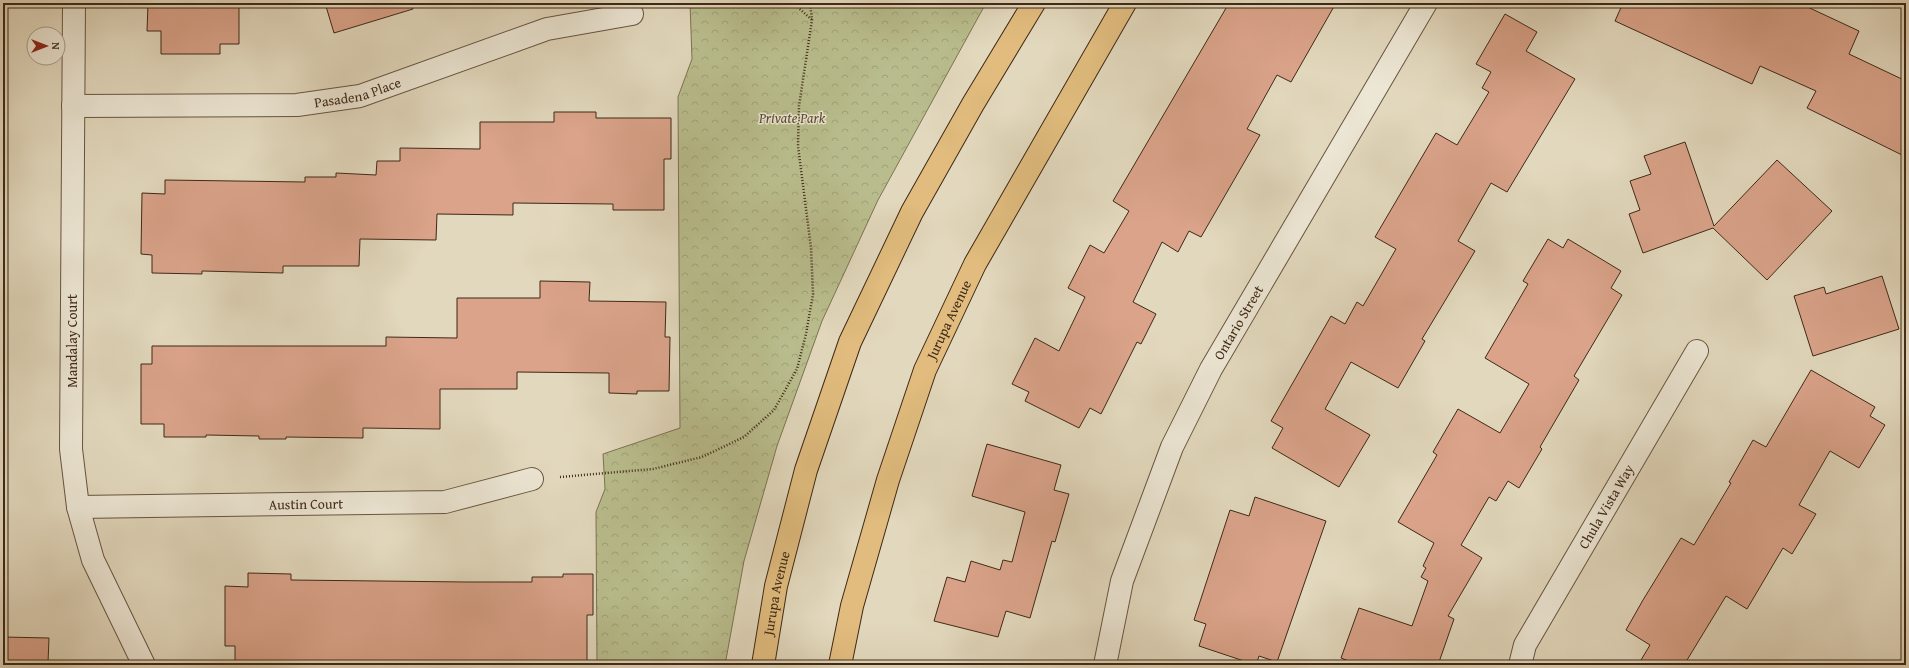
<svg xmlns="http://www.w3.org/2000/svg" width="1909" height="668" viewBox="0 0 1909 668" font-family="'Gentium Book Plus',serif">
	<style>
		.forest { fill: url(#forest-crowns); stroke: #7c7352 }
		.building { fill: #daa38a; stroke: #3f2916 }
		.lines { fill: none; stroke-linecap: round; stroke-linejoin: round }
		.minor-casing { stroke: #685540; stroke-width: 24 }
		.major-casing { stroke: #3f2916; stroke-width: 24 }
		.path { stroke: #3f2916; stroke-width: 2.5; stroke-dasharray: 1 2; stroke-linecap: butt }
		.minor { stroke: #ece6d4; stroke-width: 22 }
		.major { stroke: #e1bc7e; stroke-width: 22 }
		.labels { text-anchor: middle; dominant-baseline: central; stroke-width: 3; stroke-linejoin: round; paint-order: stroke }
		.street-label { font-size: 14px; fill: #3f2916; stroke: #ece6d4 }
		.park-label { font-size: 14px; font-style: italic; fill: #57472e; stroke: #ece6d4 }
	</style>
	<defs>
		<pattern id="forest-crowns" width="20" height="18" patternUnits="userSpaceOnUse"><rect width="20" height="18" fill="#b9bd8d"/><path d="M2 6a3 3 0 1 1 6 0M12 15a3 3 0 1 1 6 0" fill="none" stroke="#a0a279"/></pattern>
	</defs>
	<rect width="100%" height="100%" fill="#e2d8bd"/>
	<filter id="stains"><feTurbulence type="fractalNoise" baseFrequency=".005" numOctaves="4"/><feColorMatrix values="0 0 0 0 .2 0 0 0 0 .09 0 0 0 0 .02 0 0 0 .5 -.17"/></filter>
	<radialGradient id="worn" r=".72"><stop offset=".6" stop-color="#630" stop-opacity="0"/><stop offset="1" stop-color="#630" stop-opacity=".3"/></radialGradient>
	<path class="forest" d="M 690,3 L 986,3 L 878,200 L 822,321 L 777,446 L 744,561 L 725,665 L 597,665 L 596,512 L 605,489 L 603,454 L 680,428 L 678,97 L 692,59 Z"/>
	<path class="building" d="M 148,3 L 239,3 L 239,44 L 220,44 L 220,54 L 161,54 L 161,31 L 147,31 Z
		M 325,3 L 412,3 L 413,9 L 334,33 Z
		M 1229,3 L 1336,3 L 1291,82 L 1277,75 L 1247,129 L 1260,135 L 1201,237 L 1189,231 L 1178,252 L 1162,242 L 1133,302 L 1156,314 L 1141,344 L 1137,342 L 1101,414 L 1090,408 L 1079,428 L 1025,401 L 1029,392 L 1012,384 L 1035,338 L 1059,351 L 1085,297 L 1068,288 L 1090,245 L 1104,253 L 1129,211 L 1113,201 Z
		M 1623,3 L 1799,3 L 1859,31 L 1849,54 L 1906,81 L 1906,157 L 1807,108 L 1816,91 L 1760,66 L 1752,84 L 1615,21 Z
		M 1505,14 L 1537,32 L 1526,51 L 1575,79 L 1507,192 L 1491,183 L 1458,241 L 1475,251 L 1422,339 L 1425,341 L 1398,388 L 1351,362 L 1325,409 L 1370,435 L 1339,487 L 1272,448 L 1283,428 L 1271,421 L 1331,316 L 1345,324 L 1357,302 L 1363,306 L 1396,249 L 1375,237 L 1436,133 L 1457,145 L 1489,92 L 1482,88 L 1491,72 L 1476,64 Z
		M 554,112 L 596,112 L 596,118 L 671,118 L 671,159 L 664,159 L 664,210 L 613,210 L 613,204 L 513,203 L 513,215 L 437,214 L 436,240 L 360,239 L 359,266 L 283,266 L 283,273 L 202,271 L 202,274 L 152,273 L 152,255 L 141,254 L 142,193 L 165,194 L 165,180 L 305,182 L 305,177 L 336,177 L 336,173 L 376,175 L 377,161 L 400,161 L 400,148 L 480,149 L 480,122 L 554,122 Z
		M 1685,142 L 1714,226 L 1777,160 L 1832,211 L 1767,280 L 1713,228 L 1643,253 L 1629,214 L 1640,210 L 1630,181 L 1651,174 L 1644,156 Z
		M 1548,239 L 1563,248 L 1568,239 L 1621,271 L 1611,288 L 1622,295 L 1574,376 L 1579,380 L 1540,447 L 1542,449 L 1519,488 L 1508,481 L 1496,501 L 1489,497 L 1461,545 L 1482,558 L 1448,616 L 1454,619 L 1438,665 L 1359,665 L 1341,658 L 1359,608 L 1412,626 L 1428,581 L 1421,577 L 1426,568 L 1423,566 L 1434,543 L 1398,522 L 1437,455 L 1433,452 L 1458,409 L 1500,433 L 1529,384 L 1485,358 L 1528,284 L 1523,281 Z
		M 1882,276 L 1899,329 L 1813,356 L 1794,296 L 1824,287 L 1826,294 Z
		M 540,281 L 590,282 L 589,301 L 666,302 L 665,337 L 670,337 L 669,391 L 637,391 L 637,394 L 609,393 L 609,373 L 517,372 L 517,389 L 440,389 L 440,429 L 363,428 L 363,438 L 286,437 L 286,439 L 259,439 L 259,436 L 206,435 L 206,437 L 164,437 L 164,424 L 141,424 L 141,364 L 152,364 L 152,346 L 386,346 L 386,337 L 457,338 L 457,298 L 540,298 Z
		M 1811,370 L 1875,407 L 1870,416 L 1885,425 L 1859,468 L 1830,451 L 1799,505 L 1816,514 L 1792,554 L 1783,548 L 1747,609 L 1726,596 L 1684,665 L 1638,665 L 1650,645 L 1626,630 L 1643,600 L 1681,538 L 1694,545 L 1731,483 L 1729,482 L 1753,440 L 1766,447 Z
		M 987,444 L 1061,465 L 1054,490 L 1069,494 L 1055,542 L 1052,541 L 1030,618 L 1006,611 L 998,637 L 934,621 L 947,577 L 965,582 L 971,561 L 1000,570 L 1003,560 L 1012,562 L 1025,512 L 972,496 Z
		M 1255,497 L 1326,521 L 1277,662 L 1259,656 L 1256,665 L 1199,646 L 1206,624 L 1194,620 L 1230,510 L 1249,516 Z
		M 248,573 L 291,574 L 291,580 L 466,582 L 532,582 L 532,577 L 563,577 L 563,574 L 593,574 L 593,615 L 587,615 L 587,665 L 235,665 L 235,646 L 225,646 L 225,586 L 248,587 Z
		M 3,637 L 49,638 L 48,663 L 40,663 L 40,665 L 3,665 Z"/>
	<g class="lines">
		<g class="minor-casing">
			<g id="minor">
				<path d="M 74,3 L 71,449 L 78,507 L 93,560 L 144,665"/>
				<path id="s1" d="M 73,106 L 297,105 L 360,96 L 547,29 L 632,14"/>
				<path id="s2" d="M 78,507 L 445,502 L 532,479"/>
				<path id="s3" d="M 1105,665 L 1122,581 L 1172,447 L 1211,369 L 1426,3"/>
				<path id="s4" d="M 1520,665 L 1525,645 L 1697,351"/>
			</g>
		</g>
		<g class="major-casing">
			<g id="major">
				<path id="s5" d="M 763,665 L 776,586 L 806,470 L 850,342 L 912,212 L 973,104 L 1034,3"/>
				<path id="s6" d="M 840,665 L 852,606 L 888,480 L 925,370 L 975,264 L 1125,3"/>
			</g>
		</g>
		<path class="path" d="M 793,3 L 812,20
			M 657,6 L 665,3
			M 560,477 L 653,469 L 702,457 L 744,437 L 774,410 L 797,369 L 806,334 L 813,294 L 811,248 L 798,146 L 799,106 L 812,20 L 810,3"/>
		<use href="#minor" class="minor"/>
		<use href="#major" class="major"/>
	</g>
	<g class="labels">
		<g class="street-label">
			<text stroke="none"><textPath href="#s1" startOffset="286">Pasadena Place</textPath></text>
			<text stroke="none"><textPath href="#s6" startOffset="363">Jurupa Avenue</textPath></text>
			<text stroke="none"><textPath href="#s3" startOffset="370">Ontario Street</textPath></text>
			<text transform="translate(72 341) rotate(-90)">Mandalay Court</text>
			<text stroke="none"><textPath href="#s2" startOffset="228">Austin Court</textPath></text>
			<text stroke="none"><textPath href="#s4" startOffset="181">Chula Vista Way</textPath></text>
			<text stroke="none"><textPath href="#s5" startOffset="73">Jurupa Avenue</textPath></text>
		</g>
		<g class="park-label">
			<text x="792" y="118">Private Park</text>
		</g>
	</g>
	<rect width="1909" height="668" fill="none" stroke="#e2d8bd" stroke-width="16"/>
	<rect x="4" y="4" width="1901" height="660" fill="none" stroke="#3f2916" stroke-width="2"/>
	<rect x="8" y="8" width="1893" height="652" fill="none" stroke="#3f2916"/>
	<g transform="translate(46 46) rotate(90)"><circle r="19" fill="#ece6d4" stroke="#a79a88"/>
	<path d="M0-3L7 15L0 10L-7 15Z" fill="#8f2418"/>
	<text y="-6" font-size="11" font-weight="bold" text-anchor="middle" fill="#3f2916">N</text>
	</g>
	<rect width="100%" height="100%" filter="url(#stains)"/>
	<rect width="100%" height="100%" fill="url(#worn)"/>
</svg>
